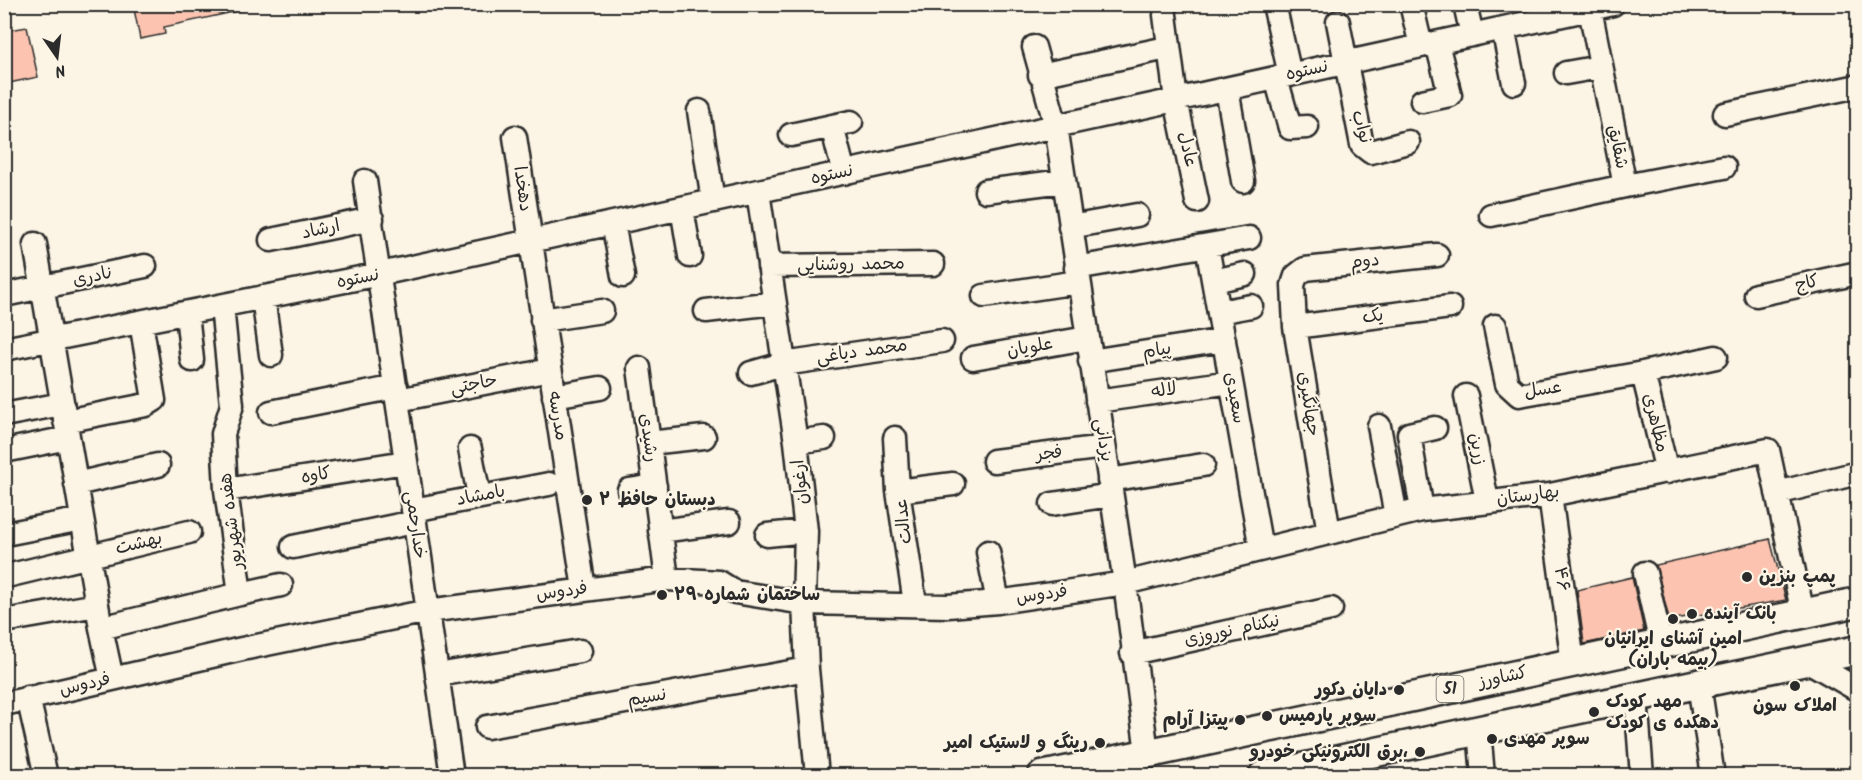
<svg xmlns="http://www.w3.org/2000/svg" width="1862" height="780" viewBox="0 0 1862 780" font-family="Kalam,'Playpen Sans Arabic',sans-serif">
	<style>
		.building { fill: #fcc4b0; stroke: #2b2b2b; stroke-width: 1.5 }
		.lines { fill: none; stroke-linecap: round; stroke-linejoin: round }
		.minor-casing { stroke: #2b2b2b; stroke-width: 27 }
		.major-casing { stroke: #2b2b2b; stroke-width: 33 }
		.minor { stroke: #fcf5e5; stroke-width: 22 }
		.major { stroke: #fcf5e5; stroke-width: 28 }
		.poi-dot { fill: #2b2b2b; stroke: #fcf5e5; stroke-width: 2 }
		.labels { text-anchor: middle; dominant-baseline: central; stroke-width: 4.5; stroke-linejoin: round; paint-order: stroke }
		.shield { fill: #fcf5e5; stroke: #6a6863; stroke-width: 1.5 }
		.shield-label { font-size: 16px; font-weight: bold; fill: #2b2b2b }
		.street-label { font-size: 18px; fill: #2b2b2b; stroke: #fcf5e5 }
		.poi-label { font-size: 18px; font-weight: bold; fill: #2b2b2b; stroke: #fcf5e5; text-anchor: start }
	</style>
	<rect width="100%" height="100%" fill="#fcf5e5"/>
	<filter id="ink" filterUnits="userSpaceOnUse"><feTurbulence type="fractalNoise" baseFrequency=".0167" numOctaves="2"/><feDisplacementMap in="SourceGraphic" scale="12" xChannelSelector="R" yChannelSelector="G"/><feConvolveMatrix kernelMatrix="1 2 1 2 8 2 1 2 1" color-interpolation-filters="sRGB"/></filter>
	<g filter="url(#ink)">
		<path class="building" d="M 133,4 L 242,4 L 243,10 L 164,27 L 165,34 L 140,39 Z
			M 27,27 L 38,77 L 4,84 L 4,31 Z
			M 1770,539 L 1786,600 L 1669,620 L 1656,565 Z
			M 1632,577 L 1644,631 L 1584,644 L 1577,590 Z"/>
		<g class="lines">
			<g class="minor-casing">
				<path id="minor" d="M 1274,4 L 1290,75
					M 1465,4 L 1472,35
					M 1412,8 L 1421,46
					M 1590,9 L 1625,186 L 1724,167
					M 1165,15 L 1176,100 L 1197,201
					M 1338,22 L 1362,145 L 1371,152 L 1408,142
					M 1503,28 L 1514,83
					M 1034,47 L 1056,126 L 1125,583 L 1147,753
					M 1566,73 L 1600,67
					M 1040,75 L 1167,48
					M 1276,78 L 1290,128 L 1307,127
					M 1227,89 L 1243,181
					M 1422,101 L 1450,95 L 1437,43
					M 699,111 L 713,201
					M 1725,114 L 1858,86
					M 832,126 L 844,173
					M 791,135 L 851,122
					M 515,137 L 584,589
					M 365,181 L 452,776
					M 986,191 L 1063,181
					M 758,192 L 796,442 L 806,531 L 804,603 L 807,669 L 817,776
					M 682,208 L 690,256
					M 1491,215 L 1625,186
					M 613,223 L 623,276
					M 1070,227 L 1137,215
					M 271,240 L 372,219
					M 35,244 L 101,628 L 112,679
					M 1207,246 L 1261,549
					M 769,266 L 933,264
					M 1076,268 L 1249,238
					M 1214,281 L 1245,274
					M 4,295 L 145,266
					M 1756,295 L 1858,273
					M 984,296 L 1078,282
					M 263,297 L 271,355
					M 706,311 L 774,303
					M 1219,312 L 1251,306
					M 187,313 L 192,360
					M 542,320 L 602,311
					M 1495,326 L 1507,384 L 1519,395 L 1643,373 L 1716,357
					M 1295,327 L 1450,307
					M 4,349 L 380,274 L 1613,4
					M 973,358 L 1087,338
					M 1090,361 L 1224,340
					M 639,368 L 667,579
					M 751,373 L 783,364 L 942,341
					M 1643,373 L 1667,472
					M 554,396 L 600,388
					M 1466,396 L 1487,501
					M 398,400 L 550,370
					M 1097,401 L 1231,382
					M 271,412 L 396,387
					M 4,415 L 62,404
					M 65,421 L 146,405 L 154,400 L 141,322
					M 1379,426 L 1396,516
					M 895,438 L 898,491
					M 796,442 L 824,438
					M 649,443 L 704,437
					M 470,449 L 479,496
					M 4,451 L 68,438
					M 994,461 L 1104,447
					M 1109,480 L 1203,465
					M 76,484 L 158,465
					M 226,490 L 406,462
					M 629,490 L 655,486
					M 1777,493 L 1858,473
					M 1550,495 L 1573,663
					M 1052,504 L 1111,495
					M 413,510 L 549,484
					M 1422,510 L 1409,434 L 1435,428
					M 660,531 L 729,522
					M 1329,533 L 1295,327 L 1293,285 L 1296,276 L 1305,269 L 1437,255
					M 5,534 L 82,519
					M 767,535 L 806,531
					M 293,547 L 414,522
					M 988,552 L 998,602
					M 1645,573 L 1661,644
					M 11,575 L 189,532
					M 240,594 L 281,585
					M 915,603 L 898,491 L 953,484
					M 10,620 L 97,605
					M 101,628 L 240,594 L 226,490 L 223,434 L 232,405 L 222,306
					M 1132,653 L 1331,609
					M 1808,661 L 1858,690
					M 437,675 L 580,651
					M 1699,684 L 1713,776
					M 28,697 L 46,776
					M 1636,697 L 1642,776
					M 4,704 L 242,649 L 428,611 L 667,579 L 719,582 L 735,592 L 804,603 L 948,606 L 998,602 L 1125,583 L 1422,510 L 1550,495 L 1768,450 L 1803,614
					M 487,727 L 807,669
					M 1479,730 L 1483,776"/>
			</g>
			<g class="major-casing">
				<path id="major" d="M 1042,776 L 1858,602
					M 1263,776 L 1858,650"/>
			</g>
			<use href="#minor" class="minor"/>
			<use href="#major" class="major"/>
		</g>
	</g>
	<g class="poi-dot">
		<circle cx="587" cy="500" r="6"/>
		<circle cx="1747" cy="577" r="6"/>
		<circle cx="662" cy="595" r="6"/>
		<circle cx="1692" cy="614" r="6"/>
		<circle cx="1673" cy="619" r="6"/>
		<circle cx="1795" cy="686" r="6"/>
		<circle cx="1399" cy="690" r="6"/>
		<circle cx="1594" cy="712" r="6"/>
		<circle cx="1267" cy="716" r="6"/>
		<circle cx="1240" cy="720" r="6"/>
		<circle cx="1492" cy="739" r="6"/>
		<circle cx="1100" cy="743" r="6"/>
		<circle cx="1420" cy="752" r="6"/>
	</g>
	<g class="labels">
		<rect class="shield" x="1436.5" y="676" width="27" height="26" rx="4.5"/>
		<g class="shield-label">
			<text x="1450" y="689">51</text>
		</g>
		<g class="street-label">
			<text transform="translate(1307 71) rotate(-12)">نستوه</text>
			<text transform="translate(1361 127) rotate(74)">نواب</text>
			<text transform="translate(1617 147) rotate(78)">شقایق</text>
			<text transform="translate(1187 150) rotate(78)">عادل</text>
			<text transform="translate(832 175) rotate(-12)">نستوه</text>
			<text transform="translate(522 189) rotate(82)">دهخدا</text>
			<text transform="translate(321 230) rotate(-12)">ارشاد</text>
			<text transform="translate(1365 262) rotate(-6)">دوم</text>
			<text transform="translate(851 265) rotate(-1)">محمد روشنایی</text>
			<text transform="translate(93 277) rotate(-12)">نادری</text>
			<text transform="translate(358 279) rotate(-11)">نستوه</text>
			<text transform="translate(1807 284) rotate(-13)">کاج</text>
			<text transform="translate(1373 317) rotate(-7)">یک</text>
			<text transform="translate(1030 348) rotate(-10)">علویان</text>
			<text transform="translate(1157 351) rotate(-9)">پیام</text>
			<text transform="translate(862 352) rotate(-8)">محمد دیاغی</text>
			<text transform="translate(474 385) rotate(-11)">حاجتی</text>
			<text transform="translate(1543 390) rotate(-8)">عسل</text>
			<text transform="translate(1164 391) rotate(-8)">لاله</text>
			<text transform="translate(1234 398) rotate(80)">سعیدی</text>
			<text transform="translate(1308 404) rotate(81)">جهانگیری</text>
			<text transform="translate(557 416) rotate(81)">مدرسه</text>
			<text transform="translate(1655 423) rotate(76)">مظاهری</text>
			<text transform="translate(648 438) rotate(82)">رشیدی</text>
			<text transform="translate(1103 440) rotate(81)">یزدانی</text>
			<text transform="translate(1477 449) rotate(79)">زرین</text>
			<text transform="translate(1049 454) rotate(-7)">فجر</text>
			<text transform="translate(316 476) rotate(-9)">کاوه</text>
			<text transform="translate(801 482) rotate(-96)">ارغوان</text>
			<text transform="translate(481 496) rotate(-11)">بامشاد</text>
			<text transform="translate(1528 496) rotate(-7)">بهارستان</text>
			<text transform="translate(232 521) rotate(-97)">هفده شهریور</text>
			<text transform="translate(904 521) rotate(-96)">عدالت</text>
			<text transform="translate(415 525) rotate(82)">خدارحمی</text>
			<text transform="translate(139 544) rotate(-14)">بهشت</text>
			<text transform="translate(1561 579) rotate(82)">۴۶</text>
			<text transform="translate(562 592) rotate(-8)">فردوس</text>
			<text transform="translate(1042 595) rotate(-8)">فردوس</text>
			<text transform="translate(1232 631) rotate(-12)">نیکنام نوروزی</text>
			<text transform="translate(1503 678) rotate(-12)">کشاورز</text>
			<text transform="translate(85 685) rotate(-13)">فردوس</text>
			<text transform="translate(647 698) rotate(-10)">نسیم</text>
		</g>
		<g class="poi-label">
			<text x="599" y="500">دبستان حافظ ۲</text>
			<text x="1759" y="577">پمپ بنزین</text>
			<text x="674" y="595">ساختمان شماره ۲۹</text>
			<text x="1704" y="614">بانک آینده</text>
			<text x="1673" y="639" text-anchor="middle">امین آشنای ایرانیان<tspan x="1673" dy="21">(بیمه باران)</tspan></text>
			<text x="1387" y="690" text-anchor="end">دایان دکور</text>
			<text x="1606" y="702">مهد کودک<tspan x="1606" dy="21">دهکده ی کودک</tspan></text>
			<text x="1795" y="706" text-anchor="middle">املاک سون</text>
			<text x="1279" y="716">سوپر پارمیس</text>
			<text x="1228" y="720" text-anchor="end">پیتزا آرام</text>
			<text x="1504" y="739">سوپر مهدی</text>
			<text x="1088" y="743" text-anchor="end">رینگ و لاستیک امیر</text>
			<text x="1408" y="752" text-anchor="end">برق الکترونیکی خودرو،</text>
		</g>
	</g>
	<rect width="1862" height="780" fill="none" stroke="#fcf5e5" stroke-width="24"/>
	<rect x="12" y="12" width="1838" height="756" fill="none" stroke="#2b2b2b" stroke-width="2" filter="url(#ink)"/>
	<g transform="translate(57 57) rotate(166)" stroke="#fcf5e5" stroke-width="4.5" paint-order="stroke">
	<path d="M0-4.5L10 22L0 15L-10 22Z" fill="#2b2b2b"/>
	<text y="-9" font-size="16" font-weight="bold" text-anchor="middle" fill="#2b2b2b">N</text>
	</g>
</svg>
